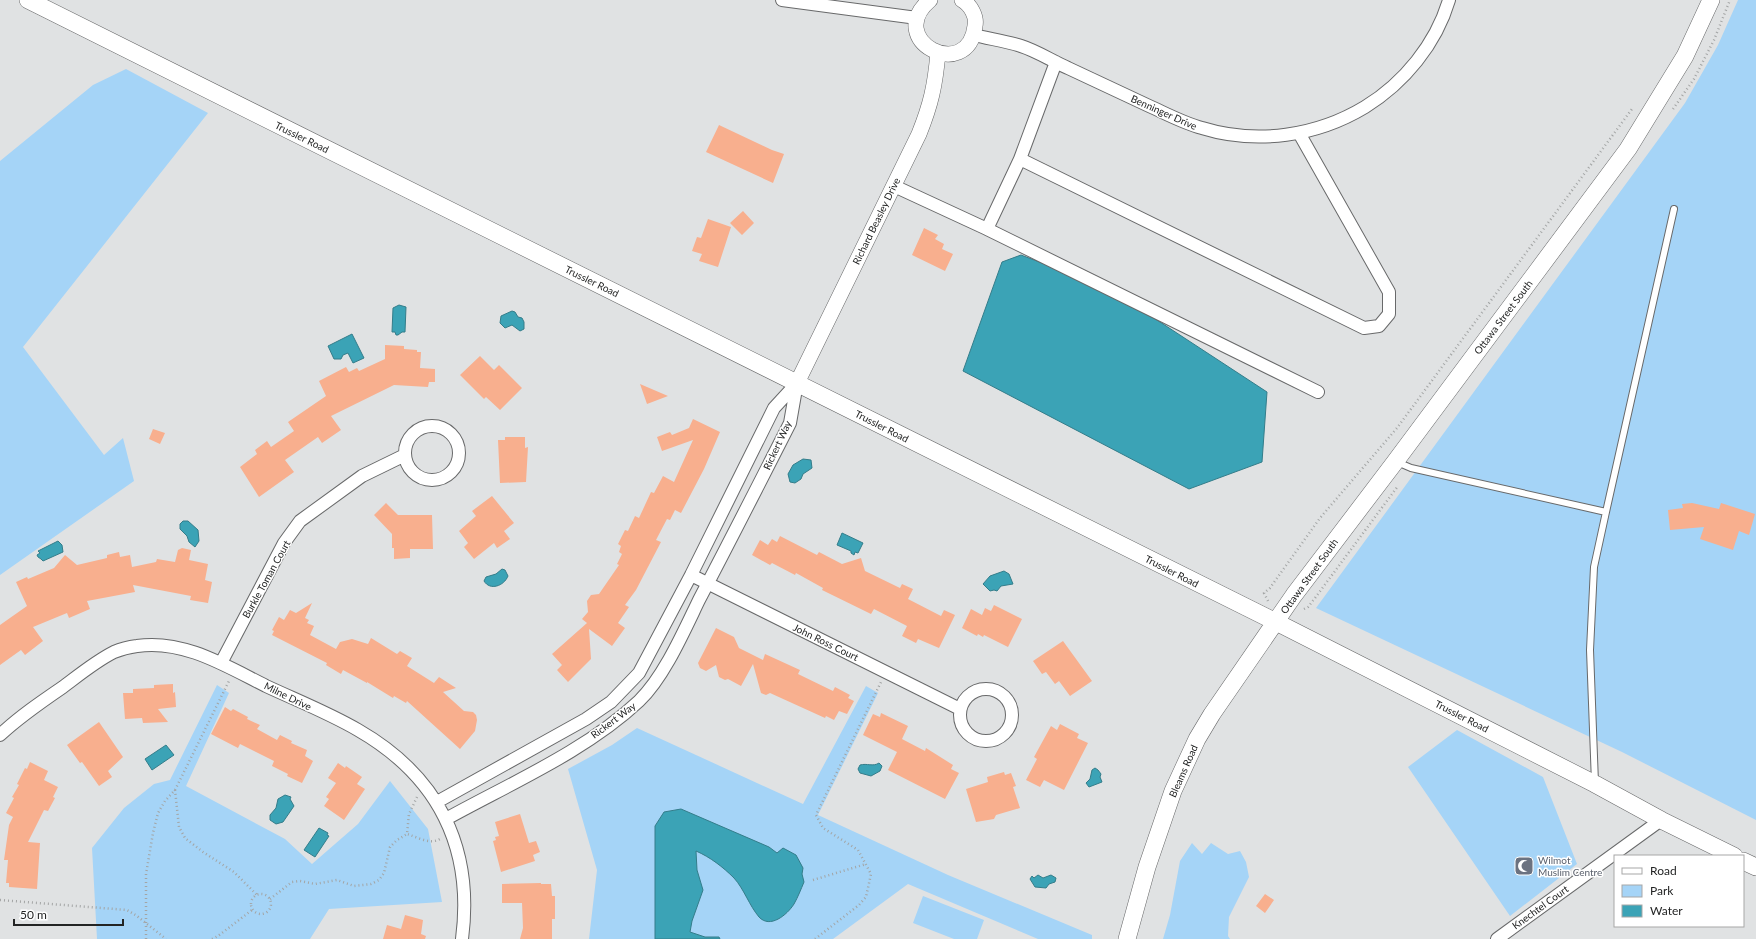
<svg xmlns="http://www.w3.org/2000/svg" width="1756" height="939" viewBox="0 0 1756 939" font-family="Lato,sans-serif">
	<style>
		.green { fill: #a5d4f7 }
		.water { fill: #3ba3b6; stroke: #347d8a }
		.building { fill: #f8af8e }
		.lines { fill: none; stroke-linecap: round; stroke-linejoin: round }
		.service-casing { stroke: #68696a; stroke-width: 8 }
		.minor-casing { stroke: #68696a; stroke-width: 14 }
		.tertiary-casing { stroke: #68696a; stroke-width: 16 }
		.secondary-casing { stroke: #68696a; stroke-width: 18 }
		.path { stroke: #a3a5a5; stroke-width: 2.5; stroke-dasharray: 1 3; stroke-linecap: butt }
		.service { stroke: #fff; stroke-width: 6 }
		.minor { stroke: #fff; stroke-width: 12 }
		.tertiary { stroke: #fff; stroke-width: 15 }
		.secondary { stroke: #fff; stroke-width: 17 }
		.labels { text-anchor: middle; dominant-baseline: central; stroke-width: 3; stroke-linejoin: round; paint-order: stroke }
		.street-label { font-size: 10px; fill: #232424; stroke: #fff }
		.worship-label { font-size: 10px; fill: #5b616d; stroke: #fff; text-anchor: start }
	</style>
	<rect width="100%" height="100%" fill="#e0e2e3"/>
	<path class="green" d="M 1738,0 L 1756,0 L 1756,820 L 1622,752 L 1316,608 L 1685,103 L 1718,45 Z
		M 126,69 L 208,113 L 23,347 L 104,455 L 123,438 L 134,481 L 0,575 L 0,161 L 93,85 Z
		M 217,685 L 229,693 L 186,786 L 285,839 L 312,864 L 358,824 L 390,781 L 428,829 L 442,902 L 329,909 L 310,939 L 97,939 L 92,848 L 124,808 L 154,784 L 170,780 Z
		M 866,686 L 878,693 L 818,815 L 948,875 L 1092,935 L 1092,939 L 1038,939 L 908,884 L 833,939 L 589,939 L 597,870 L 568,769 L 612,745 L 637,728 L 803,804 Z
		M 1457,730 L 1543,777 L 1577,864 L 1510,916 L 1408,767 Z
		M 1192,843 L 1202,854 L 1211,843 L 1228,854 L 1240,851 L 1246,862 L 1249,877 L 1229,917 L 1228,936 L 1230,939 L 1163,939 L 1170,915 L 1180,861 Z
		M 923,896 L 984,920 L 977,939 L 954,939 L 913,923 Z"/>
	<path class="water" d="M 1021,255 L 1108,288 L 1267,392 L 1262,462 L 1189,489 L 963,371 L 1002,262 Z
		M 399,305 L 406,307 L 405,332 L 402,332 L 398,335 L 396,335 L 395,332 L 392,332 L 393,308 Z
		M 512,311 L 515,312 L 518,317 L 522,318 L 524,322 L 524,329 L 520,331 L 512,325 L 505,328 L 500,323 L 501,316 Z
		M 352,334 L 364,358 L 353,363 L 348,353 L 343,355 L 341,359 L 334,359 L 328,346 Z
		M 803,459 L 811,460 L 812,468 L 803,474 L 801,479 L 795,483 L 790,482 L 788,474 L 793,465 Z
		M 183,521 L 188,521 L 198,530 L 199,541 L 195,547 L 189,542 L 187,536 L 180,529 L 180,524 Z
		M 842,533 L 863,543 L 858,553 L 855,552 L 854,555 L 851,553 L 851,551 L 837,545 Z
		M 58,541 L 62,545 L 63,552 L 43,561 L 41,559 L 38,557 L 37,555 L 40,553 L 38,551 Z
		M 502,569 L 505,570 L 508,576 C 504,586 490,591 484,581 L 486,577 L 496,574 Z
		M 1004,571 L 1009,574 L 1013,584 L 1001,586 L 997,591 L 994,590 L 990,591 L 983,584 L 990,576 Z
		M 166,745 L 174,755 L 152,770 L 145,759 Z
		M 879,763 L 882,766 L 880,771 L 871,776 L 860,773 L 858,769 L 860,765 C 867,763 873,767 879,763 Z
		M 1095,768 L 1098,770 L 1101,774 L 1100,777 L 1102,782 L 1089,787 L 1086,783 L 1090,779 L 1092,770 Z
		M 285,795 L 291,797 L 290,799 L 294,806 L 283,822 L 276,824 L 270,820 L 270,815 L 276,808 L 278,799 Z
		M 681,809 L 769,847 L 777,853 L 783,848 L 796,855 L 803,868 L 802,874 L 804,882 C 801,889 798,897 794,904 C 787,915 770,929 759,917 C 749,905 744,889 734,878 C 723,867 710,857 696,851 L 697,870 L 703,890 L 692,921 L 690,932 L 705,937 L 719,937 L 720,939 L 655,939 L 655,826 L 664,812 Z
		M 319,828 L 328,833 L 327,835 L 329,836 L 315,857 L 304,850 Z
		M 1038,875 L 1043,878 L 1051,875 L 1056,878 L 1055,882 L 1049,884 L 1046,888 L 1035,887 L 1030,879 L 1032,876 L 1034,878 Z"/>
	<path class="building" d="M 719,125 L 772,150 L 784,154 L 773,183 L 706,152 Z
		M 743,211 L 754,223 L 742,235 L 730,223 Z
		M 708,219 L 731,227 L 718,267 L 699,261 L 702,254 L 692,251 L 697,237 L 701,238 Z
		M 924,228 L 938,235 L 935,239 L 944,244 L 942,249 L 953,254 L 945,271 L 912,255 Z
		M 385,345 L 404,346 L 404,349 L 417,350 L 417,352 L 421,352 L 420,368 L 435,369 L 435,382 L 429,382 L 428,387 L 394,385 L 331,416 L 341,430 L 322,443 L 318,437 L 285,460 L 294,472 L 259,497 L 240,467 L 257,454 L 255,450 L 267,441 L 271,447 L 294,431 L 288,422 L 326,396 L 319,381 L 346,367 L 349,372 L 357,368 L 359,371 L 385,359 Z
		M 480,356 L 494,370 L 499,365 L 522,388 L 500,410 L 486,397 L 484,399 L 460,375 Z
		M 640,384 L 668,396 L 647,404 Z
		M 693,419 L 720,432 L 704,469 L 681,513 L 675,510 L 670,520 L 667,519 L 656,540 L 661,542 L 636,590 L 625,605 L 629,607 L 618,623 L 625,628 L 612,646 L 589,629 L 591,659 L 568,682 L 557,670 L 562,665 L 552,654 L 587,623 L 582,619 L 588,612 L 587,601 L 591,595 L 599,594 L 619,565 L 617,564 L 622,554 L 619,552 L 621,546 L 618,544 L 625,530 L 628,531 L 635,516 L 639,518 L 651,492 L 654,493 L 663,476 L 674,482 L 693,440 L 662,451 L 657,437 L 670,432 L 672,435 L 689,428 Z
		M 153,429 L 165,433 L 160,444 L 149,439 Z
		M 505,437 L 525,437 L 525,448 L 528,447 L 526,482 L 500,483 L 498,440 L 505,440 Z
		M 492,496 L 514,523 L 504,531 L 510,539 L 497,548 L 494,543 L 474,559 L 464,547 L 468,543 L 459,531 L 476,516 L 472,511 Z
		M 386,503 L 398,515 L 432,515 L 433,549 L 410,549 L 410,558 L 394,559 L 394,548 L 392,548 L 392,534 L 374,515 Z
		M 1692,503 L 1719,509 L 1721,503 L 1755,514 L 1749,535 L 1739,531 L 1733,550 L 1700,539 L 1704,527 L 1670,530 L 1668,510 L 1683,508 L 1682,504 Z
		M 780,536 L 817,555 L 819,552 L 842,564 L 861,558 L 865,571 L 900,588 L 902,584 L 913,589 L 908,599 L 941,616 L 944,610 L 955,615 L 939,648 L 918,639 L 916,643 L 902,636 L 907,626 L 874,609 L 871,614 L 822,590 L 823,588 L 796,573 L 795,575 L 772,563 L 770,565 L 752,555 L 760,540 L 768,545 L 772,539 L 777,542 Z
		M 182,548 L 191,550 L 189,560 L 208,564 L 205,580 L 212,582 L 208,603 L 190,600 L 191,596 L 133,585 L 135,592 L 87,601 L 90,609 L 69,618 L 67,613 L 33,627 L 43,641 L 25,655 L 21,650 L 0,665 L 0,625 L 27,606 L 16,582 L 27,577 L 28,579 L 54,568 L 65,555 L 77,565 L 107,558 L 107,555 L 119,552 L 120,557 L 130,555 L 132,567 L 156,562 L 157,559 L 175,562 L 178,550 Z
		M 312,603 L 305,618 L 309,620 L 307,623 L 314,626 L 310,635 L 336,649 L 340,642 L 352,639 L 368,644 L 371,638 L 397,654 L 400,651 L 412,658 L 407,666 L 434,683 L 439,677 L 456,688 L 443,692 L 464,711 L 473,712 L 476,715 L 477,720 L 475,731 L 460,749 L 407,701 L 406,703 L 394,696 L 393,698 L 367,682 L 367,683 L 343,670 L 341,674 L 326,665 L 327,663 L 272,635 L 274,631 L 272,630 L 279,617 L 284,620 L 290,610 L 296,613 Z
		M 994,605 L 1022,619 L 1008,647 L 984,635 L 983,637 L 978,634 L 977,636 L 962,628 L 971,609 L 982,615 L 985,608 L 991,611 Z
		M 716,628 L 734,637 L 739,648 L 763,660 L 765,654 L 800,670 L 798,674 L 833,691 L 835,687 L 850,695 L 848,698 L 854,701 L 847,714 L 839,711 L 834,720 L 826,716 L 825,718 L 770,693 L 766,695 L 761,693 L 753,664 L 741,686 L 728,679 L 725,680 L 719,677 L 716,665 L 706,671 L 700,668 L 698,663 Z
		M 1063,641 L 1092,681 L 1070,696 L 1059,681 L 1055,684 L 1046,672 L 1042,674 L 1033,661 Z
		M 173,684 L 173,693 L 175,692 L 176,707 L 158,709 L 168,722 L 143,723 L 142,718 L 125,719 L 123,693 L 133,693 L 133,689 L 154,688 L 154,685 Z
		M 225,707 L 231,711 L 233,709 L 248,717 L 247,719 L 260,725 L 257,729 L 277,740 L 280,735 L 292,741 L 291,743 L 307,750 L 305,756 L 313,761 L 302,783 L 287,776 L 288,774 L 272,766 L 274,761 L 240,744 L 238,748 L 211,734 Z
		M 881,713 L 908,726 L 902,739 L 925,751 L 926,748 L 953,765 L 951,769 L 959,773 L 945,799 L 888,770 L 897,752 L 863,735 L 873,714 L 880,717 Z
		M 99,722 L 123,757 L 108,771 L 112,777 L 99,786 L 82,762 L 80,763 L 67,745 Z
		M 1060,724 L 1079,734 L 1077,738 L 1088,743 L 1064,790 L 1044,780 L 1040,787 L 1026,780 L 1037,759 L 1034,757 L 1051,726 L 1057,730 Z
		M 30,762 L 48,771 L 44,780 L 58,787 L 53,797 L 55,798 L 48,811 L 44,810 L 28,842 L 40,843 L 37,889 L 9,887 L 9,883 L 6,883 L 8,860 L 4,860 L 9,825 L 13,817 L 6,813 L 14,798 L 12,797 L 19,785 L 17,784 L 25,768 L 27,769 Z
		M 338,763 L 345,768 L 346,766 L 362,777 L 357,784 L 365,789 L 344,820 L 324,806 L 329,799 L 326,797 L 336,783 L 328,778 Z
		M 1004,772 L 1005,775 L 1011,773 L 1016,786 L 1013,787 L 1020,808 L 996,815 L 994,819 L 976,822 L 966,789 L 988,782 L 987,777 Z
		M 520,814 L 529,843 L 536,841 L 540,852 L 533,855 L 535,861 L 501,872 L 493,841 L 496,840 L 495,837 L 499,836 L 495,822 Z
		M 541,883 L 541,884 L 551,884 L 552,896 L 555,896 L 555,919 L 552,919 L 552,939 L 520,939 L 523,928 L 522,903 L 502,903 L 502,884 Z
		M 1265,894 L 1274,900 L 1265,913 L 1256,906 Z
		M 405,915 L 423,920 L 421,934 L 426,936 L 425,939 L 383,939 L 387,925 L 401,929 Z"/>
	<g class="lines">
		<g class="service-casing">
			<path id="service" d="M 1397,462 L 1411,468 L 1606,512 L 1674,209
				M 1595,783 L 1590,650 L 1594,567 L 1606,512"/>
		</g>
		<g class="minor-casing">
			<path id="minor" d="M 782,0 L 917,18
				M 974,35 C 990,39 1006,41 1021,46 C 1037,51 1052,61 1068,68 C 1094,80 1121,93 1147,105 C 1165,113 1183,123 1202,128 C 1257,145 1317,136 1365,107 C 1404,83 1436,44 1449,0
				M 1056,62 L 1020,159 L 1364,328 L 1379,326 L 1389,314 L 1389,292 L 1299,133
				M 894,186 L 987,229 L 1020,159
				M 987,229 L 1318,392
				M405 453a27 27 0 1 1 54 0a27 27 0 1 1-54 0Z
				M 691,575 L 960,709
				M 221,663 L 284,543 L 300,521 L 362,476 L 405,455
				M960 715a26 26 0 1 1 52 0a26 26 0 1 1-52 0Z
				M 0,735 C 19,717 41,702 63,687 C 79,675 96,661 114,652 C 121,649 129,647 137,646 C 183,639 226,666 266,686 C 296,700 329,713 358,730 C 438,776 474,847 462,939
				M 437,802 L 586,719 L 611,702 L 639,673 L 691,575 L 774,408 L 797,383
				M 446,819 C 509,784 586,751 639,701 C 664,677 684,631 699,600 C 730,541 760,482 790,423 L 797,383
				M 1497,939 L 1661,820"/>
		</g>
		<g class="tertiary-casing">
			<path id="tertiary" d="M 930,0 C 883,40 968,84 975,26 C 977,17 971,5 962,0
				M 797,383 L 919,134 C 931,104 935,86 938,53"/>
		</g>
		<g class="secondary-casing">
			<path id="secondary" d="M 28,0 L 1276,622 L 1595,784 L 1661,820 L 1734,856
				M 1743,861 L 1756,867
				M 1127,939 L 1147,867 L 1173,791 L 1197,739 L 1212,714 L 1294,595 L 1395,462 L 1628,149 L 1685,56 L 1711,0"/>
		</g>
		<path class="path" d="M 1673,109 L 1694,79 L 1714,40 L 1730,0
			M 1268,601 L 1264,593 L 1270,588 L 1320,518 L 1397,428 L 1632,109
			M 1304,609 L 1308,607 L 1315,598 L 1398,486
			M 175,790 L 179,827 L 185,838 L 203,852 L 234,872 L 257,895
			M 417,797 L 409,814 L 407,834 C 417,837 430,845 440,839
			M 813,880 L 866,864
			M251 904a10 10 0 1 1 20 0a10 10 0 1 1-20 0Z
			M 270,899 L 292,882 L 300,881 L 315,884 L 337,880 L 354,886 L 371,884 L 379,880 L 384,873 L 390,847 L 397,840 L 407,834
			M 0,900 L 127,910 L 137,916 L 166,939
			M 146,939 L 146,874 L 153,833 L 158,813 L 165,801 L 175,790 L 180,780 L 229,681
			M 212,939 L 218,936 L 252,910
			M 815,939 L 859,905 L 866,897 L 871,874 L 858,850 L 823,828 L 816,815 L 881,682"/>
		<use href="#service" class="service"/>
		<use href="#minor" class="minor"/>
		<use href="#tertiary" class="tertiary"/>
		<use href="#secondary" class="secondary"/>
	</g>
	<defs>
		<g id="mosque-square" transform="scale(1)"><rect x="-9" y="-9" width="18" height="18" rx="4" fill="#6b7280" stroke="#fff"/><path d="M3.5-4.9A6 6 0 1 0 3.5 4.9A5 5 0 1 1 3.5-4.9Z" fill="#fff"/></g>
	</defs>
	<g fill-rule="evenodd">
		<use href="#mosque-square" x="1524" y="866"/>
	</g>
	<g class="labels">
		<g class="street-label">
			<text transform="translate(1164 112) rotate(24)">Benninger Drive</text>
			<text transform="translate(302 137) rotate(26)">Trussler Road</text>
			<text transform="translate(876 221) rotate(-64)">Richard Beasley Drive</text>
			<text transform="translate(592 281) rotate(26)">Trussler Road</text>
			<text transform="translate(1503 317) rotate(-53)">Ottawa Street South</text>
			<text transform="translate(882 426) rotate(27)">Trussler Road</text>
			<text transform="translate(777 445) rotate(-65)">Rickert Way</text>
			<text transform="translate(1172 571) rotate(27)">Trussler Road</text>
			<text transform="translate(1309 576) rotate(-54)">Ottawa Street South</text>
			<text transform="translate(266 579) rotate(-61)">Burkle Toman Court</text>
			<text transform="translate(826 642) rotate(26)">John Ross Court</text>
			<text transform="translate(288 696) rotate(26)">Milne Drive</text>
			<text transform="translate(1462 716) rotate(27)">Trussler Road</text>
			<text transform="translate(613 720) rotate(-37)">Rickert Way</text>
			<text transform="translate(1183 771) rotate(-66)">Bleams Road</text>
			<text transform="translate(1540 907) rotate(-36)">Knechtel Court</text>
		</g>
		<g class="worship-label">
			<text x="1538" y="860">Wilmot<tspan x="1538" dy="12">Muslim Centre</tspan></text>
		</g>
	</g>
	<rect x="1614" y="855" width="130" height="72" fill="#ffffff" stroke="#a7a7a7"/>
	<rect x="1622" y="868" width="20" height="6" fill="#ffffff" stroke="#a7a7a7"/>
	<text x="1650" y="875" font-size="12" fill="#232424">Road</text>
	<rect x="1622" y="885" width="20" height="12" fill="#a5d4f7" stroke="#a7a7a7"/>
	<text x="1650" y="895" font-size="12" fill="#232424">Park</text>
	<rect x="1622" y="905" width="20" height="12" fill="#3ba3b6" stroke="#a7a7a7"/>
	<text x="1650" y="915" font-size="12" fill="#232424">Water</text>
	<path d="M14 919v6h109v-6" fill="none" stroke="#232424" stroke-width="2"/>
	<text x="20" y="919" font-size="12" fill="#232424" stroke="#ffffff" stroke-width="3" paint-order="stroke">50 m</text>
</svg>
